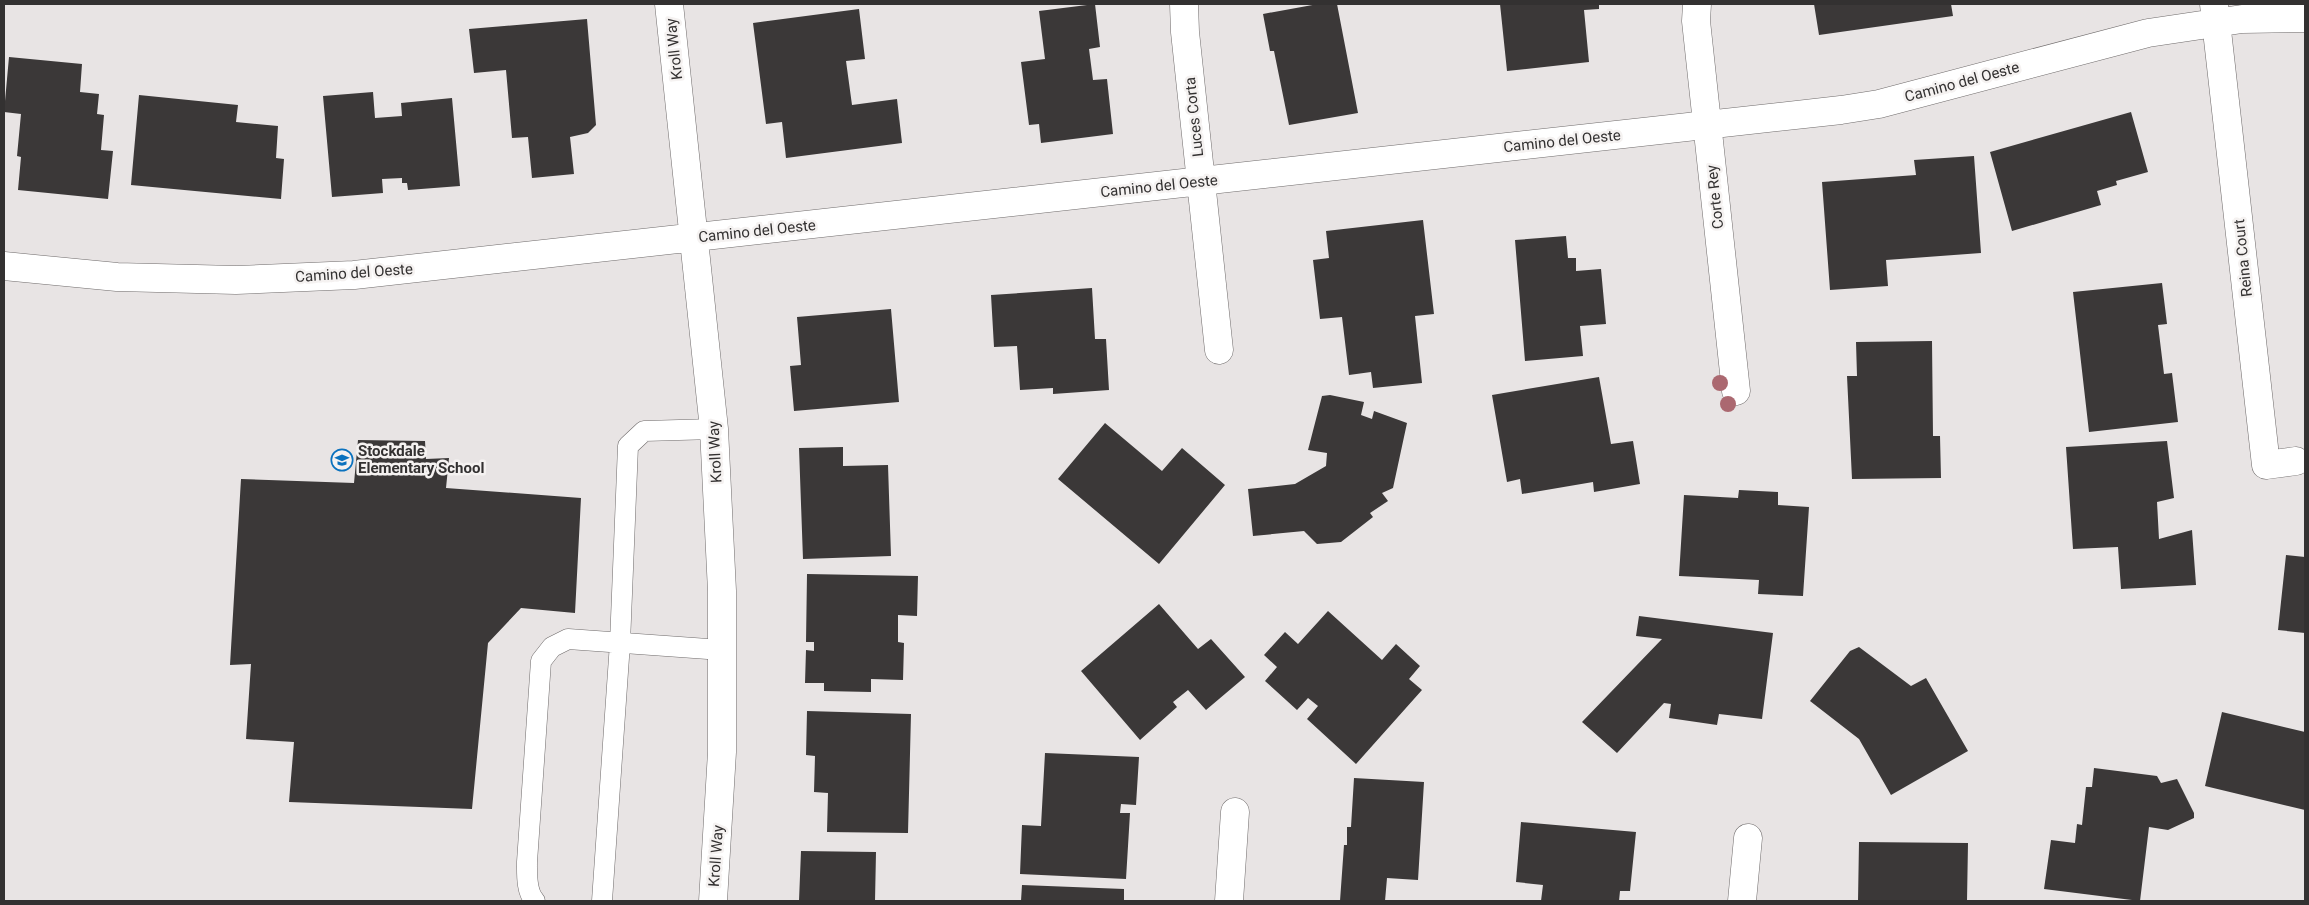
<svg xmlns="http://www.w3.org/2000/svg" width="2309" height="905" viewBox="0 0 2309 905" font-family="Roboto,sans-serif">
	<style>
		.building { fill: #3b3838 }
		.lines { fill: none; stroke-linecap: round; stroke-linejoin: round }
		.service-casing { stroke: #6f6b6b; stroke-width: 21 }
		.minor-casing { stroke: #6f6b6b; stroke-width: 29 }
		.service { stroke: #fff; stroke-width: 20 }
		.minor { stroke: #fff; stroke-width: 28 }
		.tree { fill: #ab6870 }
		.labels { text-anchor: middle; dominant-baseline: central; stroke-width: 5; stroke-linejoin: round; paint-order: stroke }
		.street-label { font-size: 15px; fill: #333131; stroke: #f5f2f1 }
		.poi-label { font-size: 15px; font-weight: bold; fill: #333131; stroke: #f5f2f1; text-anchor: start }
	</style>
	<rect width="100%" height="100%" fill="#e8e4e4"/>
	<path class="building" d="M 1095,4 L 1100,47 L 1089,49 L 1093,80 L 1107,79 L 1113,134 L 1041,143 L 1039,124 L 1029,125 L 1021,62 L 1045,59 L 1039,11 Z
		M 1318,4 L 1337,4 L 1358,113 L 1289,125 L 1274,51 L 1270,51 L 1263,14 Z
		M 1500,4 L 1599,4 L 1599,9 L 1584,10 L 1589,62 L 1507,71 Z
		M 1814,4 L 1951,4 L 1953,16 L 1819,35 Z
		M 859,9 L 865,59 L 846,61 L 852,105 L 897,99 L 902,143 L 786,158 L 782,122 L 766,124 L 753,23 Z
		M 587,19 L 596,125 L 588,133 L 570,137 L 574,174 L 532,178 L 528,137 L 512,138 L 506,70 L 474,73 L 469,29 Z
		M 9,57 L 82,64 L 80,92 L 99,94 L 97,114 L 104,115 L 101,150 L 113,151 L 108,199 L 18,190 L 21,157 L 17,156 L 21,114 L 4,112 Z
		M 373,92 L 375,118 L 402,116 L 401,103 L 452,98 L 460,186 L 408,190 L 407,183 L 402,183 L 402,178 L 382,179 L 383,193 L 332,197 L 323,96 Z
		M 139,95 L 238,105 L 236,122 L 278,126 L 276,158 L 284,159 L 281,199 L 131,185 Z
		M 2131,112 L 2148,172 L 2116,181 L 2117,185 L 2097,191 L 2101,205 L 2012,231 L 1990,152 Z
		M 1974,156 L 1981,253 L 1886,260 L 1888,286 L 1830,290 L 1822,182 L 1916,175 L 1914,160 Z
		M 1423,220 L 1434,314 L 1415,316 L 1422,383 L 1373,388 L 1371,372 L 1349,375 L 1342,317 L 1320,319 L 1313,260 L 1329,258 L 1326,231 Z
		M 1566,236 L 1568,258 L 1576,258 L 1576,271 L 1601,269 L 1606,324 L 1580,326 L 1583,356 L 1525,361 L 1515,240 Z
		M 2162,283 L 2167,324 L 2158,325 L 2164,374 L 2172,373 L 2178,422 L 2089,432 L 2073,292 Z
		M 1092,288 L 1095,339 L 1106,339 L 1109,390 L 1053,394 L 1053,388 L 1020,390 L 1017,346 L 994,347 L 991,295 Z
		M 891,309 L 899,402 L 794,411 L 790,366 L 801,365 L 797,317 Z
		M 1932,341 L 1933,436 L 1940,436 L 1941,478 L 1852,479 L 1847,376 L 1857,376 L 1856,342 Z
		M 1599,377 L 1611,444 L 1633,441 L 1640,484 L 1594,492 L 1593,482 L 1522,494 L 1520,479 L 1507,482 L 1492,395 Z
		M 1330,395 L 1364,402 L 1361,415 L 1372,419 L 1374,411 L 1407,423 L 1393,488 L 1382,493 L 1388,501 L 1370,513 L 1373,517 L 1341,542 L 1317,544 L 1304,531 L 1253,536 L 1248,489 L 1295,484 L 1326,466 L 1327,453 L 1308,450 L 1322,396 Z
		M 1105,423 L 1162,471 L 1182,448 L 1225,485 L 1159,564 L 1058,479 Z
		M 358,440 L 425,441 L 426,459 L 449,458 L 446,488 L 581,498 L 575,613 L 521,608 L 488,643 L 472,809 L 289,802 L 294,742 L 246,739 L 251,664 L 230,665 L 241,479 L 354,483 Z
		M 2167,441 L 2174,498 L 2157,502 L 2159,539 L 2192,530 L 2196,585 L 2121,589 L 2118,547 L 2073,549 L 2066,447 Z
		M 843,447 L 843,466 L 888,465 L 891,556 L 803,559 L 799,448 Z
		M 1739,490 L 1778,492 L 1778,505 L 1809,507 L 1803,596 L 1758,594 L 1759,580 L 1679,576 L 1684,495 L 1738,498 Z
		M 2286,555 L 2305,557 L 2305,633 L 2278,630 Z
		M 807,574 L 918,576 L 917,616 L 898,615 L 898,642 L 904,643 L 903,680 L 871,679 L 871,692 L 824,691 L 824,683 L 805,683 L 806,650 L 814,651 L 814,642 L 806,642 Z
		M 1159,604 L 1198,649 L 1211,639 L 1245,677 L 1206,710 L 1188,690 L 1173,702 L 1177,707 L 1140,740 L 1081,671 Z
		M 1328,611 L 1382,660 L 1396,644 L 1420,666 L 1409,679 L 1422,690 L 1356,764 L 1307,719 L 1318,706 L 1308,698 L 1297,710 L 1265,681 L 1277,667 L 1264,655 L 1285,632 L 1298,644 Z
		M 1639,616 L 1773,633 L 1762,719 L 1719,714 L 1717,725 L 1669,718 L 1671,704 L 1664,703 L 1617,753 L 1582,722 L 1662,639 L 1636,636 Z
		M 1859,647 L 1911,686 L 1926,678 L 1968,751 L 1891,795 L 1859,739 L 1810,701 L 1850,651 Z
		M 807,711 L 911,714 L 908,833 L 827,832 L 828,793 L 814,792 L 815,756 L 806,755 Z
		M 2222,712 L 2305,732 L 2305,810 L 2205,786 Z
		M 1045,753 L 1139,757 L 1136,805 L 1121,804 L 1120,813 L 1130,813 L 1126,879 L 1020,874 L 1022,825 L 1041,826 Z
		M 2094,768 L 2157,776 L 2161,783 L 2177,779 L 2194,813 L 2194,818 L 2168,830 L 2149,827 L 2140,901 L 2044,889 L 2051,840 L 2075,843 L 2077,824 L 2082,825 L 2086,787 L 2092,787 Z
		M 1354,778 L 1424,782 L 1418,880 L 1387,878 L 1385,901 L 1340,901 L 1344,845 L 1347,845 L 1347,827 L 1351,827 Z
		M 1521,822 L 1636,832 L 1630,891 L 1620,891 L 1619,901 L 1541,901 L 1543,885 L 1516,882 Z
		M 1859,842 L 1968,843 L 1967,901 L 1858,901 Z
		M 801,851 L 876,852 L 875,901 L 799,901 Z
		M 1022,885 L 1124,889 L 1124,901 L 1021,901 Z"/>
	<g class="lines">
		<g class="service-casing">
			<path id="service" d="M 535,901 C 526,892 527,874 527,862 L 541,661 L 552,647 L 568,639 L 722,650
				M 602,901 L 620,643 L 628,446 L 644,431 L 714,429"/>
		</g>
		<g class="minor-casing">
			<path id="minor" d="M 669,4 L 714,429 L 722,591 L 722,752 L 713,901
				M 1184,4 L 1185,32 L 1219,350
				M 1697,4 L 1696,21 L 1736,391
				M 2214,4 L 2266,465 L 2296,461
				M 4,266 L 117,277 L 236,280 L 354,275 L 1841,110 L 1879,104 L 2148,33 L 2242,19 L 2305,18
				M 1229,901 L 1235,812
				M 1742,901 L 1748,838"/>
		</g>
		<use href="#service" class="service"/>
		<use href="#minor" class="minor"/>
	</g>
	<g class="tree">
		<circle cx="1720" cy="383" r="8"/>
		<circle cx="1728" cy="404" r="8"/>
	</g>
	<defs>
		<g id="school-ring" transform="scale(1.125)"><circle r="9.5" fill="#f5f2f1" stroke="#0b72be" stroke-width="1.5"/><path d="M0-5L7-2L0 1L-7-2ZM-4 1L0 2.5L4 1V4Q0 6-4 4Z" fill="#0b72be"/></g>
	</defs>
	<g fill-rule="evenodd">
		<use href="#school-ring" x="342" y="460"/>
	</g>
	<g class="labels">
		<g class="street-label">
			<text transform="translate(674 49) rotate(-96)">Kroll Way</text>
			<text transform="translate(1962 82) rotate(-15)">Camino del Oeste</text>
			<text transform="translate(1194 117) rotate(-96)">Luces Corta</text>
			<text transform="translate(1562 141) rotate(-6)">Camino del Oeste</text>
			<text transform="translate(1159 186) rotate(-6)">Camino del Oeste</text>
			<text transform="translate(1715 197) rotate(-96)">Corte Rey</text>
			<text transform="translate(757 231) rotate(-6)">Camino del Oeste</text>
			<text transform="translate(2243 258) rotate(-96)">Reina Court</text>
			<text transform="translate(354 273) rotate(-4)">Camino del Oeste</text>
			<text transform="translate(715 452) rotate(-93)">Kroll Way</text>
			<text transform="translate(716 856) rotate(-86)">Kroll Way</text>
		</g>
		<g class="poi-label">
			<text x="358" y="451">Stockdale<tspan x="358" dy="17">Elementary School</tspan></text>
		</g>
	</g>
	<rect width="2309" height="905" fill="none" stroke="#333131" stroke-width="10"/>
</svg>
